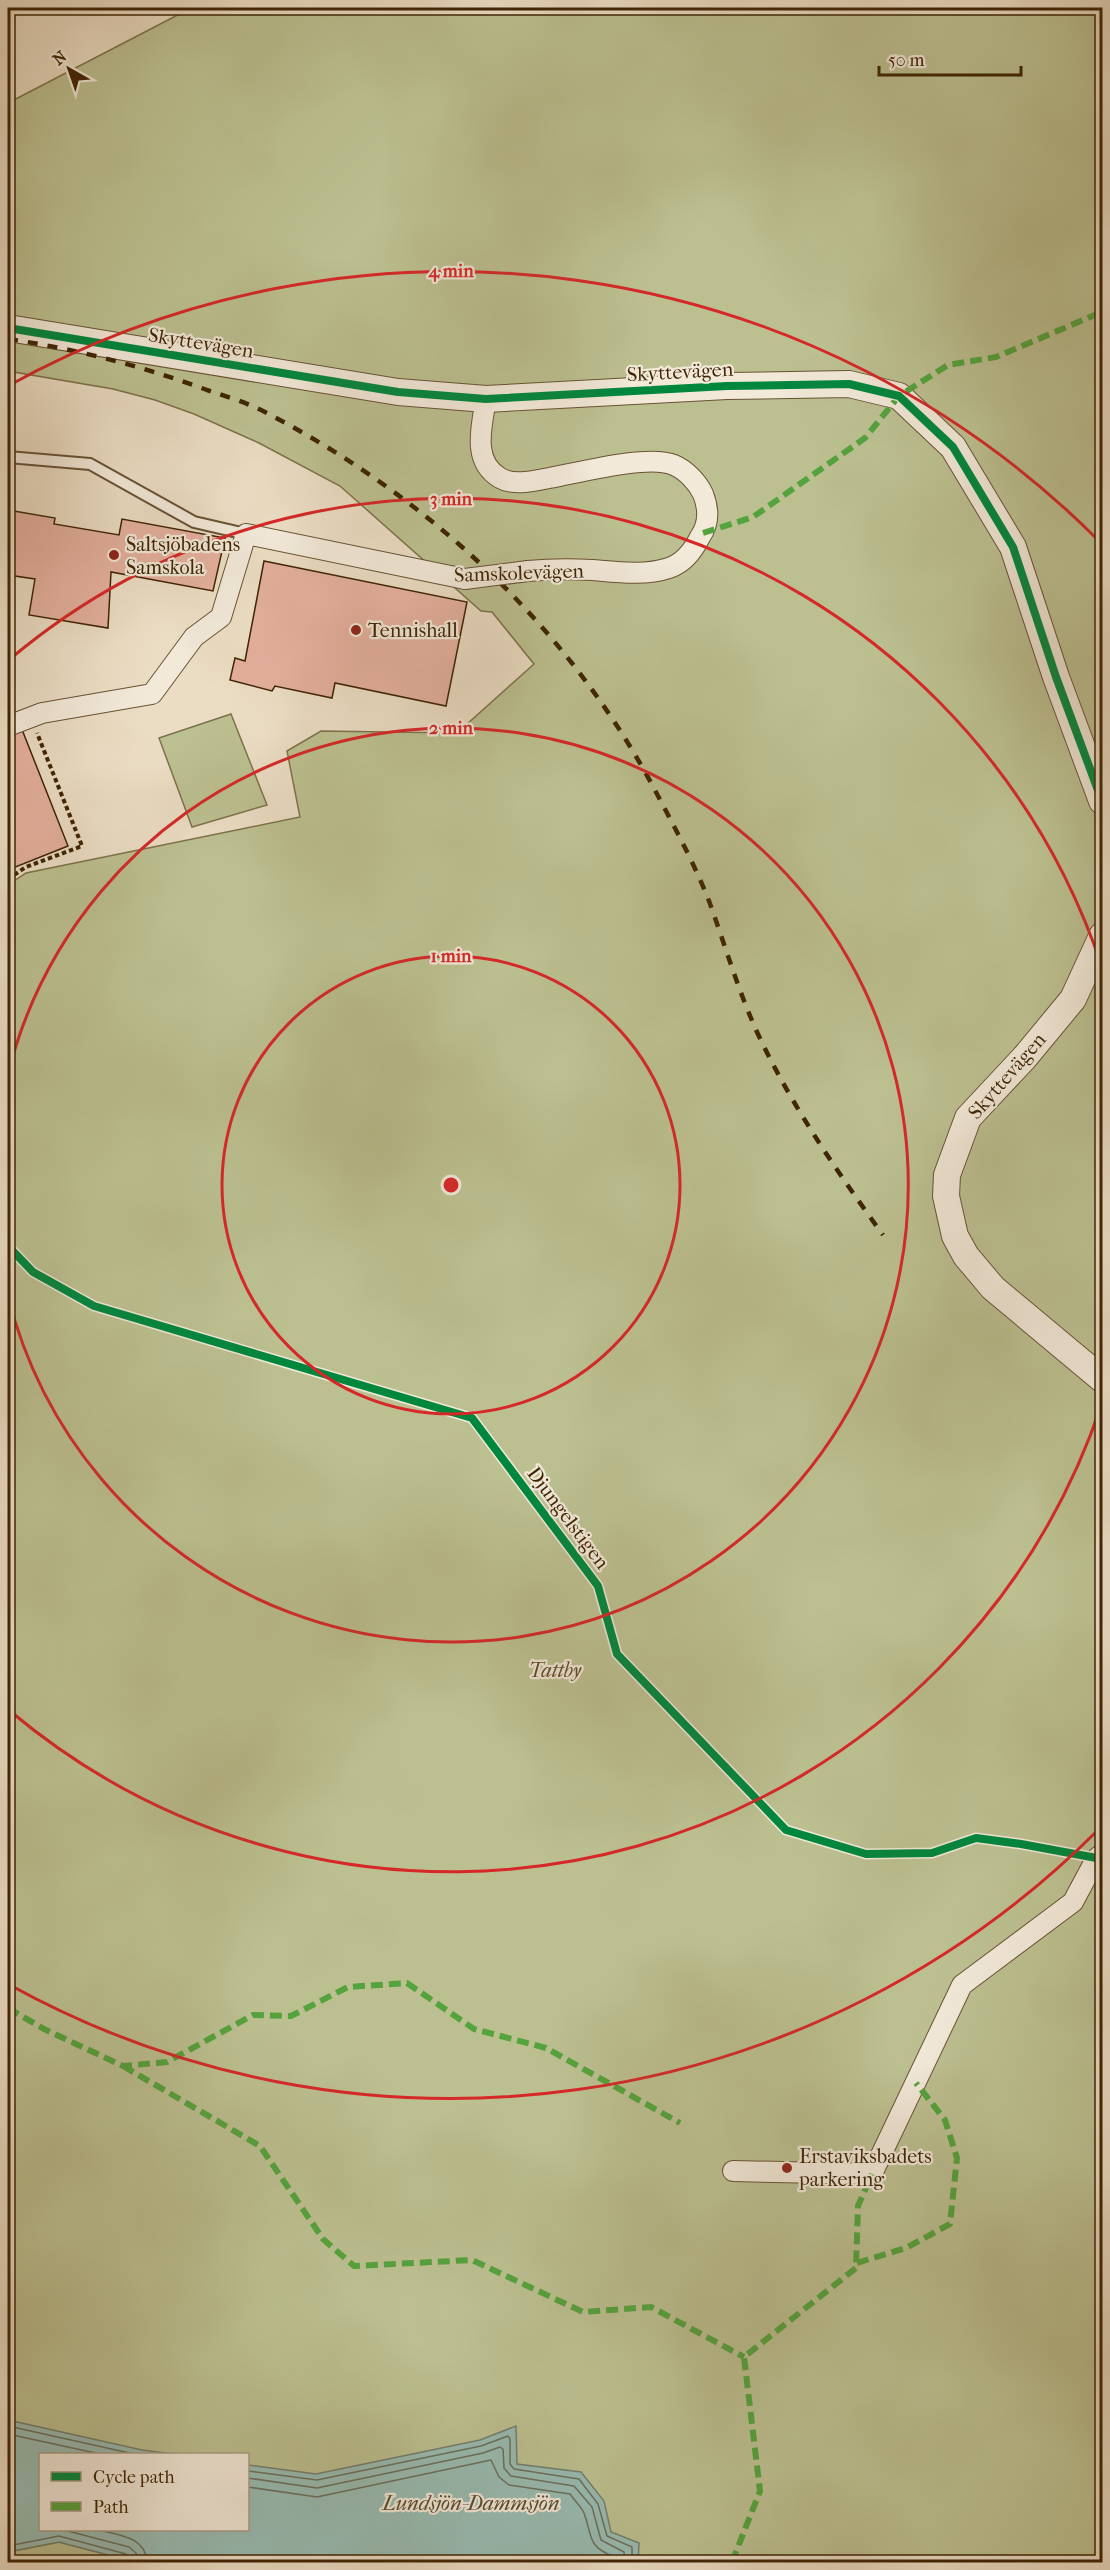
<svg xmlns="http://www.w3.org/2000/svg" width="1110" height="2570" viewBox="0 0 1110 2570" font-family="'IM FELL French Canon',serif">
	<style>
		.green { fill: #bcc091; stroke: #7d724a; stroke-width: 1.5 }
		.water { fill: #98bcb3; stroke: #747f6d; stroke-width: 1.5 }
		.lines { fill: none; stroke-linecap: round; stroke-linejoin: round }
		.shore { stroke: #6b705c; stroke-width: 1.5 }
		.building { fill: #e4b09e; stroke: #3e2404; stroke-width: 1.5 }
		.service-casing { stroke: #695234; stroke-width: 14 }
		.minor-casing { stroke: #695234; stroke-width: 22 }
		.tertiary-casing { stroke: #695234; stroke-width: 28 }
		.path { stroke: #3e2404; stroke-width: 4; stroke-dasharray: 4.5 3; stroke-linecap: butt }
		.service { stroke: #f2e9d9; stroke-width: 10 }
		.minor { stroke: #f2e9d9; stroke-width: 20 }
		.tertiary { stroke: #f2e9d9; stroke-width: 26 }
		.rail { stroke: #3e2404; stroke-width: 4.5; stroke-dasharray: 10 10; stroke-linecap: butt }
		.minor-bridge-casing { stroke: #695234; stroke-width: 22; stroke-linecap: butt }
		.minor-bridge { stroke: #f2e9d9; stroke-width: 20 }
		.quiet { stroke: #54a33d; stroke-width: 6; stroke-dasharray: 12 6; stroke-linecap: butt }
		.cycleway-casing { stroke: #f2e9d9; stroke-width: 11 }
		.cycleway { stroke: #00873e; stroke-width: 8 }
		.ring { fill: none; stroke: #d62828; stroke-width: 3 }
		.poi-dot { fill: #8f2418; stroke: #f2e9d9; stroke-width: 2 }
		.labels { text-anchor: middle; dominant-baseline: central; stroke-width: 4.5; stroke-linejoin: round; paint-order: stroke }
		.street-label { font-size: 20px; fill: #3e2404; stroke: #f2e9d9 }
		.poi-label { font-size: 20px; fill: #3e2404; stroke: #f2e9d9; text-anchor: start }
		.park-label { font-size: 20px; font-style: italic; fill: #5e4b27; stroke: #f2e9d9 }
		.water-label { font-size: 21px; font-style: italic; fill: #544a30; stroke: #f2e9d9 }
		.centre { fill: #d62828; stroke: #f2e9d9; stroke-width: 3 }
		.ring-label { font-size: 18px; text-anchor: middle; font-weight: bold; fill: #d62828; stroke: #f2e9d9; stroke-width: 4.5; stroke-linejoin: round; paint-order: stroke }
	</style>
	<rect width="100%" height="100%" fill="#ebddc4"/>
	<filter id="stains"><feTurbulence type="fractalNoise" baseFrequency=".00333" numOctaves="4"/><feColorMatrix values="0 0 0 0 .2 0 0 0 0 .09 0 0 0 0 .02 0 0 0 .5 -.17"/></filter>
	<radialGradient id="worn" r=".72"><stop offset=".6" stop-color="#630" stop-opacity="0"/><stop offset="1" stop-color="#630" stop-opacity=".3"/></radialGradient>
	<path class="green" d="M 191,8 L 1102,8 L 1102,2562 L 196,2562 L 248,2530 L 248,2454 L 40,2454 L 8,2466 L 8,885 L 26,873 L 300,817 L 287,751 L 321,731 L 457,733 L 534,664 L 492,612 L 481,611 L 340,486 L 259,443 L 194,414 L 155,400 L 113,389 L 8,371 L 8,103 Z
		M 231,714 L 267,805 L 192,827 L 159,738 Z
		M 59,2542 L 135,2562 L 8,2562 L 8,2552 Z"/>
	<path class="water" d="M 8,2420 L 142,2450 L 174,2454 L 40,2454 L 40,2530 L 248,2530 L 248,2465 L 316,2474 L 480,2440 L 516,2426 L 517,2464 L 581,2472 L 604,2501 L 611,2532 L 639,2543 L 638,2562 L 135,2562 L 59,2542 L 8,2552 Z"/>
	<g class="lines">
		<path class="shore" d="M 8,2426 L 134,2454
			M 8,2434 L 100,2454
			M 248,2471 L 317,2480 L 481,2446 L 508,2436 L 510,2439 L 510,2464 L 514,2469 L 579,2479 L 598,2504 L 607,2536 L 632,2547 L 632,2562
			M 248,2478 L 317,2488 L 483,2453 L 500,2447 L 503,2449 L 504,2468 L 511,2476 L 574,2486 L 592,2507 L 601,2540 L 624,2552 L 625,2562
			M 248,2487 L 317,2497 L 491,2460 L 499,2477 L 509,2485 L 570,2494 C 574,2500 581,2506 584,2513 C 593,2538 587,2546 614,2557 L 616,2562
			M 64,2530 L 129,2547 L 136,2553 L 138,2562
			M 99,2530 C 119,2535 146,2537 147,2562
			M 8,2546 L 59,2536 L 126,2554 L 130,2557 L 131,2562"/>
	</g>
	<path class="building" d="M 19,8 L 39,8 L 21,14 Z
		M 8,510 L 55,518 L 54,524 L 119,535 L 122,519 L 225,538 L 213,591 L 111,572 L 108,628 L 29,615 L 35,579 L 8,575 Z
		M 264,561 L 467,602 L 446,706 L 335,683 L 332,698 L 275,686 L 272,691 L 230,680 L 235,658 L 245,661 Z
		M 21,727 L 68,846 L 8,870 L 8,732 Z"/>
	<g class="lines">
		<g class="service-casing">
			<path id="service" d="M 8,457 L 90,464 L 194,522 L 246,534"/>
		</g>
		<g class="minor-casing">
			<path id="minor" d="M 486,399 C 482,425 471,461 500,478 C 514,486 533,481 549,478 C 578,473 647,454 674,465 C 686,470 698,483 703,494 C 709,509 709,524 700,537 C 693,551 684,563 669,568 C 645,576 616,572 592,570 C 571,569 550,569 528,571
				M 8,726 L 42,713 L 152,694 L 194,637 L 221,617 L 246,534 L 465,579
				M 733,2171 L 872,2174 L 962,1985 L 1073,1902 L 1096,1859 L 1102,1854"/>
		</g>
		<g class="tertiary-casing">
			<path id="tertiary" d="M 8,328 L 398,392 L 486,399 L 727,386 L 849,384 L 899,396 L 953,447 L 1013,547 L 1056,677 L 1102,801
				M 1102,936 L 1073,999 L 1025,1057 L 968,1118 L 947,1175 L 946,1196 L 955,1236 L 966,1256 L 993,1288 L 1102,1379"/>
		</g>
		<path class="path" d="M 8,879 L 26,867 L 82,846 L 37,733"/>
		<use href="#service" class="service"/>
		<use href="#minor" class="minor"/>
		<use href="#tertiary" class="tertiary"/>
		<path class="rail" d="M 8,339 C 76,349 142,366 207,390 C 225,396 245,402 263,411 C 428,496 570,628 657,794 C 675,828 695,865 709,901 C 725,945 738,990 757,1032 C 791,1105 836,1170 883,1235"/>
		<g class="minor-bridge-casing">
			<path id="minor-bridge" d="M 465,579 L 528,571"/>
		</g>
		<use href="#minor-bridge" class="minor-bridge"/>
		<path class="quiet" d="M 703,533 L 753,517 L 865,438 L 899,396 L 948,365 L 996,357 L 1102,312
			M 8,2008 L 44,2029 L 123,2066 L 167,2062 L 253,2015 L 291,2016 L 348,1987 L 407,1983 L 474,2029 L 546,2048 L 680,2123
			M 123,2066 L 260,2146 L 323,2239 L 354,2266 L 472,2260 L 583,2312 L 651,2307 L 744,2357
			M 857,2263 L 906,2248 L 950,2224 L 957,2158 L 945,2120 L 916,2083
			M 17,2562 L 40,2559 L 51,2562
			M 732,2562 L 760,2491 L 744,2357 L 856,2268 L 858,2206 L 872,2174"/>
		<g class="cycleway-casing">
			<path id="cycleway" d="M 8,328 L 398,392 L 486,399 L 727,386 L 849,384 L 899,396 L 953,447 L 1013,547 L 1056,677 L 1102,801
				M 8,1246 L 33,1272 L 94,1306 L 472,1418 L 598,1586 L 617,1654 L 786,1830 L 866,1854 L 932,1853 L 976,1838 L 1021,1844 L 1102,1859"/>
		</g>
		<use href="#cycleway" class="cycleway"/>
	</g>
	<g class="ring">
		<circle cx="451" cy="1185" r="229"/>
		<path d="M8 1074A457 457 0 1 1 8 1296"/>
		<path d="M1102 1403A686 686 0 0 1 10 1711M10 659A686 686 0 0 1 1102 967"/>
		<path d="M1097 1831A914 914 0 0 1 8 1984M8 386A914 914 0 0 1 1097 539"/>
	</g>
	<g class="poi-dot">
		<circle cx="114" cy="555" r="6"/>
		<circle cx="356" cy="630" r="6"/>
		<circle cx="787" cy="2168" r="6"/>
	</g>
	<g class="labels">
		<g class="street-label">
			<text transform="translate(201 343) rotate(9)">Skyttevägen</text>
			<text transform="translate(680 372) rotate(-3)">Skyttevägen</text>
			<text transform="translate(519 573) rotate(-2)">Samskolevägen</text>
			<text transform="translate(1007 1076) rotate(-49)">Skyttevägen</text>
			<text transform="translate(568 1518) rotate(53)">Djungelstigen</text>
		</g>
		<g class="poi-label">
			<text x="126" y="544">Saltsjöbadens<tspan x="126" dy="23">Samskola</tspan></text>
			<text x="368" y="630">Tennishall</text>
			<text x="799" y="2156">Erstaviksbadets<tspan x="799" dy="23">parkering</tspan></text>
		</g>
		<g class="park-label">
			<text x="555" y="1670">Tattby</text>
		</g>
		<g class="water-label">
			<text x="471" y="2503">Lundsjön-Dammsjön</text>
		</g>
	</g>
	<circle cx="451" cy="1185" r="9" class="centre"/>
	<g class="ring-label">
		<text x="451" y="277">4 min</text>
		<text x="451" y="505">3 min</text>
		<text x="451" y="734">2 min</text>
		<text x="451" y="962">1 min</text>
	</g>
	<rect width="1110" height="2570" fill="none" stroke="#ebddc4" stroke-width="30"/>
	<rect x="9" y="9" width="1092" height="2552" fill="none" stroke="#3e2404" stroke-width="3"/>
	<rect x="15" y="15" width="1080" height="2540" fill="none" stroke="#3e2404" stroke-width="1.5"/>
	<rect x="39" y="2453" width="210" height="78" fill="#f2e9d9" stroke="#aa9a84" stroke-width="1.5"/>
	<rect x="51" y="2472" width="30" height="9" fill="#00873e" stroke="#aa9a84" stroke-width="1.5"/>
	<text x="93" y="2483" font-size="18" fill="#3e2404">Cycle path</text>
	<rect x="51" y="2502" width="30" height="9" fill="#54a33d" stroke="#aa9a84" stroke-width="1.5"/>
	<text x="93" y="2513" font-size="18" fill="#3e2404">Path</text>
	<g transform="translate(69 69) rotate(320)" stroke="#f2e9d9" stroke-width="4.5" paint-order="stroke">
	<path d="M0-4.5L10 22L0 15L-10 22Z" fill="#3e2404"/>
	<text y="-9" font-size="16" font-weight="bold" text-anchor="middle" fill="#3e2404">N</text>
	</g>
	<path d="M879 66v9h142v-9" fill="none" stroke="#3e2404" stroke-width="3"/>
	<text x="888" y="66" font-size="18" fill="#3e2404" stroke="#f2e9d9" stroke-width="4.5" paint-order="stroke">50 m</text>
	<rect width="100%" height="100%" filter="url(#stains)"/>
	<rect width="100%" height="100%" fill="url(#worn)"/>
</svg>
